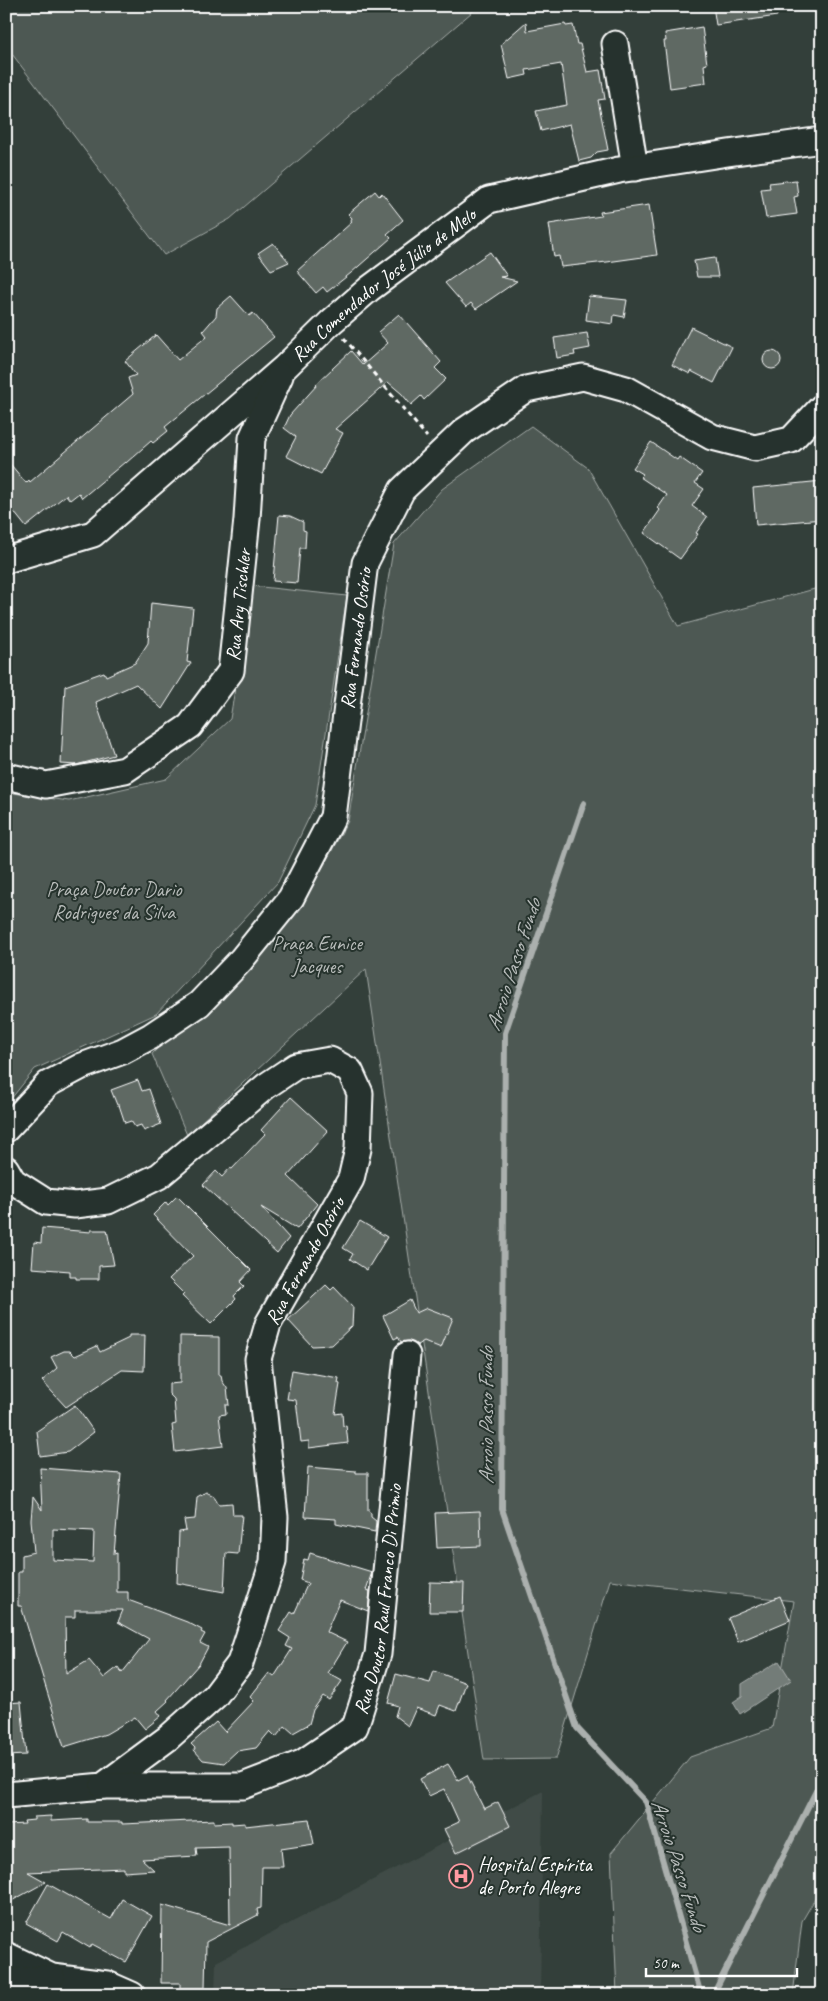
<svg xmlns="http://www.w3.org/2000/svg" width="828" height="2001" viewBox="0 0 828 2001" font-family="Caveat,sans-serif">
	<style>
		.built { fill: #404c47 }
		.green { fill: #4d5853; stroke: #a6aca9 }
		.water { fill: #737b78; stroke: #abb0ae }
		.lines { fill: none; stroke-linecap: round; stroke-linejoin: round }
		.stream { stroke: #abb0ae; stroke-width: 6 }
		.building { fill: #5f6964; stroke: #fff; fill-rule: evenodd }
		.minor-casing { stroke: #fff; stroke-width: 29 }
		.path { stroke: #fff; stroke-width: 3; stroke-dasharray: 5 4; stroke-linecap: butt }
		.minor { stroke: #26332d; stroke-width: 25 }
		.labels { text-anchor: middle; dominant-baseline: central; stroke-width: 4; stroke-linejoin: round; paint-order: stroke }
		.street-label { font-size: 20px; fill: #fff; stroke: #26332d }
		.park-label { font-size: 20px; fill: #b8bcba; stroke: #26332d }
		.poi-label { font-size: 20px; fill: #fff; stroke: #26332d; text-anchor: start }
		.water-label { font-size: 21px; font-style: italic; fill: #b9bdbc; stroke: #26332d }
	</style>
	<rect width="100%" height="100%" fill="#333f3a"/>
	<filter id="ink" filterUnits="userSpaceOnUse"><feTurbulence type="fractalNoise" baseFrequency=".02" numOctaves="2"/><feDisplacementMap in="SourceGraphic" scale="10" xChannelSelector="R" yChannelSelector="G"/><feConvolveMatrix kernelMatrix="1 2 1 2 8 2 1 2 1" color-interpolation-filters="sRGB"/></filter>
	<g filter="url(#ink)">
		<path class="built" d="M 543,1791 L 540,1995 L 215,1995 L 216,1962 Z"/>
		<path class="green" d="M 6,6 L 479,6 L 230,219 L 164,255 L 6,46 Z
			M 531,426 L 588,468 L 678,626 L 822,587 L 822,1887 L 802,1921 L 793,1995 L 617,1995 L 611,1853 L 690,1757 L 772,1728 L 794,1601 L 610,1580 L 556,1759 L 484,1760 L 366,969 L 187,1135 L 152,1054 L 301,907 L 348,821 L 394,544 L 442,489 Z
			M 252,586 L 347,596 L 315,805 L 278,882 L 156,1014 L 35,1069 L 6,1105 L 6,792 L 69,801 L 166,779 L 230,719 Z"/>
		<path class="water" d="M 779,1661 L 791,1680 L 740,1714 L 733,1702 L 742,1696 L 742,1684 Z"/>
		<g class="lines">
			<path class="stream" d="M 584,803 L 505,1033 L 502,1509 L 577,1728 L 646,1802 L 701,1995
				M 713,1995 L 822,1779"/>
		</g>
		<path class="building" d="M 713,6 L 777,6 L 777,16 L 716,25 Z
			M 526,22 L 527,31 L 565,24 L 566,26 L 573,25 L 577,44 L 580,44 L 587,72 L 600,70 L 605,99 L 598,100 L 608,150 L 597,152 L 591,158 L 579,161 L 570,124 L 541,131 L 536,111 L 567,105 L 561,64 L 526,70 L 527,75 L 509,79 L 501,44 Z
			M 702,27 L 707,64 L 704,65 L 706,83 L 670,88 L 664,41 L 666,41 L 665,33 Z
			M 796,180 L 798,196 L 794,197 L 797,214 L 766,218 L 761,189 L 770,188 L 769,183 Z
			M 375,191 L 379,196 L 382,193 L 403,220 L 387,234 L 391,238 L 351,273 L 327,292 L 323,287 L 316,293 L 297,271 L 352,222 L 351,220 L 352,218 L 348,214 Z
			M 649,205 L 657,255 L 607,262 L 561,267 L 559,256 L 554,257 L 549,224 L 601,216 L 600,212 Z
			M 273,243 L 289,262 L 271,270 L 258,253 Z
			M 490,252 L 507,276 L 500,277 L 517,281 L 476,309 L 471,303 L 466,307 L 445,283 Z
			M 715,258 L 718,277 L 697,277 L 694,261 Z
			M 231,296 L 249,316 L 253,313 L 274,337 L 165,427 L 168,431 L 153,443 L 151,441 L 126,463 L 125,462 L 82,498 L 79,493 L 70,500 L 66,495 L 26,527 L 6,502 L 6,459 L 26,483 L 29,480 L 30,482 L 133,394 L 128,378 L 136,375 L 125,361 L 156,335 L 178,360 L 207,336 L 203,331 L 216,316 L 217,308 Z
			M 589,296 L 627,300 L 624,317 L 614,315 L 613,324 L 586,320 Z
			M 399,314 L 441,362 L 435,368 L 446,379 L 424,400 L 421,396 L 411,405 L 402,394 L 388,382 L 335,429 L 343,433 L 321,474 L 286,456 L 296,437 L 284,428 L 290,415 L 317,385 L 316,384 L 351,351 L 363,365 L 388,343 L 378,332 Z
			M 691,327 L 732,347 L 714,383 L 691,371 L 690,374 L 672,365 Z
			M 587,333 L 590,348 L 574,351 L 575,355 L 557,358 L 554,338 Z
			M763 360a9 9 0 1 1 18 0a9 9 0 1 1-18 0Z
			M 651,442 L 677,460 L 679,457 L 702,473 L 695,483 L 704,489 L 692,506 L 707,517 L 696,533 L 698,534 L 680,559 L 644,533 L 660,510 L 658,508 L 667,495 L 640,477 L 643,474 L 633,468 Z
			M 822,481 L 822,519 L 756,525 L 753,488 Z
			M 279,515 L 290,516 L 303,522 L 303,530 L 306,531 L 305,548 L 300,548 L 297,583 L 273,581 Z
			M 151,603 L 193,608 L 187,662 L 191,663 L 162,709 L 136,684 L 96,702 L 114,755 L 76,765 L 61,764 L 65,686 L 104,672 L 106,676 L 135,663 L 148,643 Z
			M 138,1080 L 142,1091 L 149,1089 L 161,1124 L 144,1131 L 141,1125 L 135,1127 L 131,1121 L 125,1123 L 119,1105 L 117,1105 L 111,1090 Z
			M 291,1097 L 328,1131 L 288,1176 L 317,1204 L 297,1229 L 261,1207 L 289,1238 L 277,1253 L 203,1185 L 216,1171 L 222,1177 L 230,1168 L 232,1169 L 265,1134 L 261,1130 Z
			M 177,1196 L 251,1270 L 240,1282 L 244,1286 L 234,1296 L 236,1299 L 211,1324 L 182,1296 L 184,1294 L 169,1279 L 193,1256 L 153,1215 L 166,1202 L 168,1205 Z
			M 360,1221 L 387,1237 L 367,1270 L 350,1259 L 353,1254 L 343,1248 Z
			M 42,1228 L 91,1232 L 91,1230 L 107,1230 L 114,1265 L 99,1266 L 99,1279 L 76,1279 L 76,1277 L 70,1277 L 70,1271 L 32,1268 L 34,1242 L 41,1243 Z
			M 326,1285 L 331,1290 L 334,1287 L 353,1307 L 352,1326 L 332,1345 L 312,1346 L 288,1320 Z
			M 410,1300 L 416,1313 L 427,1308 L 453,1318 L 441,1348 L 424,1341 L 417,1345 L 409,1341 L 401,1342 L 398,1337 L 394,1339 L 383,1316 Z
			M 129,1335 L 145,1335 L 144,1371 L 122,1370 L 66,1407 L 42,1381 L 57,1368 L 51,1357 L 64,1351 L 70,1351 L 75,1356 L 97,1346 L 100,1352 L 129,1338 Z
			M 180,1336 L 219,1337 L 219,1375 L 221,1375 L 222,1381 L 227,1388 L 229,1405 L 225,1405 L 226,1414 L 219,1415 L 223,1446 L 175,1452 L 172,1425 L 176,1424 L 174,1399 L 169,1394 L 169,1384 L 180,1383 Z
			M 292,1370 L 339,1378 L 338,1383 L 340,1384 L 335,1414 L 342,1413 L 343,1426 L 346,1425 L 348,1443 L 309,1448 L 309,1441 L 301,1442 L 296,1400 L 287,1399 Z
			M 75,1405 L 94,1432 L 68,1452 L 40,1456 L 37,1431 Z
			M 308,1467 L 356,1471 L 356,1473 L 368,1473 L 368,1511 L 371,1513 L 371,1517 L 376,1521 L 375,1532 L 336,1524 L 336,1519 L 305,1517 Z
			M 40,1468 L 121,1474 L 114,1554 L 117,1553 L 117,1592 L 128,1592 L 128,1600 L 187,1622 L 202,1630 L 201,1632 L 205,1634 L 200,1643 L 208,1647 L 199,1664 L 167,1700 L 168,1701 L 157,1711 L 161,1716 L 145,1729 L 135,1717 L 106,1734 L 64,1747 L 21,1606 L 18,1606 L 18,1572 L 22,1572 L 22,1555 L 34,1552 L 31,1520 L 33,1497 L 42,1510 ZM 53,1529 L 94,1531 L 93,1562 L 53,1560 ZM 75,1610 L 123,1610 L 118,1622 L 149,1639 L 122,1673 L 118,1667 L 104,1678 L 89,1660 L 66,1674 L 65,1617 L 75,1617 Z
			M 206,1492 L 214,1496 L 219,1504 L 232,1503 L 233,1515 L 242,1515 L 238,1554 L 226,1553 L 224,1592 L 177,1583 L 179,1532 L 186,1531 L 184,1520 L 195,1519 L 197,1497 Z
			M 480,1511 L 481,1546 L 437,1548 L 435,1513 Z
			M 310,1553 L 372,1572 L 366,1590 L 370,1591 L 368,1611 L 340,1600 L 326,1632 L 347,1642 L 328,1673 L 342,1681 L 329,1700 L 323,1696 L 313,1710 L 309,1724 L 293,1733 L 285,1726 L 276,1737 L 270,1731 L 256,1748 L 237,1751 L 224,1763 L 203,1760 L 194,1750 L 195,1748 L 191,1744 L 216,1722 L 225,1732 L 254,1701 L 250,1697 L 269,1673 L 274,1677 L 292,1649 L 286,1646 L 290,1638 L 279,1631 L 291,1612 L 294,1614 L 308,1583 L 300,1580 L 304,1559 L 308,1560 Z
			M 430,1582 L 464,1583 L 463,1612 L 429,1612 Z
			M 780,1596 L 790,1620 L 738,1642 L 728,1618 Z
			M 434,1671 L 466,1683 L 456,1711 L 440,1705 L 436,1715 L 416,1708 L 408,1726 L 395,1716 L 398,1706 L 388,1703 L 396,1674 L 430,1683 Z
			M 21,1702 L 26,1755 L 6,1756 L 6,1703 Z
			M 448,1764 L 458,1780 L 467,1775 L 484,1809 L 498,1802 L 510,1826 L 456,1853 L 444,1829 L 459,1822 L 444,1789 L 429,1796 L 420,1779 Z
			M 51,1816 L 51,1821 L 87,1819 L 87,1822 L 122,1822 L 122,1824 L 214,1820 L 214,1823 L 232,1822 L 232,1824 L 245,1823 L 245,1826 L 309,1819 L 314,1844 L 281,1849 L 283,1867 L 262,1867 L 261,1908 L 257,1909 L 258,1915 L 206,1942 L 205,1988 L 180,1988 L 180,1983 L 161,1983 L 162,1905 L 230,1925 L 229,1847 L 196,1848 L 197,1856 L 142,1859 L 154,1870 L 124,1872 L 124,1868 L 28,1872 L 46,1882 L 6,1904 L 6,1825 L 25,1824 L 24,1821 L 34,1820 L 34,1817 Z
			M 48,1884 L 111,1919 L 122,1899 L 152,1916 L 126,1962 L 92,1944 L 90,1948 L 63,1932 L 58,1941 L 26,1923 Z"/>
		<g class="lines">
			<g class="minor-casing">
				<g id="minor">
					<path d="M 615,44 L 635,168"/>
					<path id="s1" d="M 6,560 L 93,534 L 284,368 L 331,322 L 369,289 L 489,200 L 619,170 L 728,153 L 822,140"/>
					<path id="s2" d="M 6,776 L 46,785 L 125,770 L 190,726 L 231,671 L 247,519 L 252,438 L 280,376"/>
					<path id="s3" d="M 6,1129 L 48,1084 L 82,1066 L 123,1051 L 151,1036 L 199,1004 L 241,960 L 291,898 L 333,817 L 365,563 L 402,490 L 464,431 L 526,389 L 583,377 L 626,389 L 712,437 L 755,448 L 791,440 L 822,407"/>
					<path d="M 6,1169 L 13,1181 L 46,1202 L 75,1205 L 108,1201 L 159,1176 L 266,1086 L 296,1066 L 330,1060 L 350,1071 L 360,1093 L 358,1149 L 351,1179 L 268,1324 L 258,1359 L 275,1517 L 273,1562 L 240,1663 L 215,1696 L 168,1738 L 103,1786 L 6,1795"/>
					<path id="s4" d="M 103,1786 L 243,1786 L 302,1763 L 355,1727 L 378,1654 L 407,1355"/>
					<path d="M 6,1955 L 52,1977 L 107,1984 L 132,1995"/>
					<path d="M 6,1982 L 52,1977"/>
				</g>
			</g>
			<path class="path" d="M 344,338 L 427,437"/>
			<use href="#minor" class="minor"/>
		</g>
	</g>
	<defs>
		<g id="hospital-ring" transform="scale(1.25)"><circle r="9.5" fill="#26332d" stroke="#ff9aa2" stroke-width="1.5"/><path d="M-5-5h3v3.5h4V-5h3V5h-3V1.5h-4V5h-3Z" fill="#ff9aa2"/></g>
	</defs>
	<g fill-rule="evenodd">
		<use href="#hospital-ring" x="461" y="1876"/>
	</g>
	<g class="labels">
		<g class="street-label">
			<text stroke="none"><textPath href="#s1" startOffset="474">Rua Comendador José Júlio de Melo</textPath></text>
			<text stroke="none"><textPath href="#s2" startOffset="335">Rua Ary Tischler</textPath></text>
			<text stroke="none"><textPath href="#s3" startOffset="645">Rua Fernando Osório</textPath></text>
			<text transform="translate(305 1261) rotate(-61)">Rua Fernando Osório</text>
			<text stroke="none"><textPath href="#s4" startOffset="398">Rua Doutor Raul Franco Di Primio</textPath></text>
		</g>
		<g class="park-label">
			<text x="114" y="889">Praça Doutor Dario<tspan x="114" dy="23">Rodrigues da Silva</tspan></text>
			<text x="317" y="943">Praça Eunice<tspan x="317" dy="23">Jacques</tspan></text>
		</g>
		<g class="poi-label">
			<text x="478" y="1864">Hospital Espírita<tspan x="478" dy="23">de Porto Alegre</tspan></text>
		</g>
		<g class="water-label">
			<text transform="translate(513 965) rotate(-72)">Arroio Passo Fundo</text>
			<text transform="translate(486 1416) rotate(-90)">Arroio Passo Fundo</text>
			<text transform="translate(679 1865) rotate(72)">Arroio Passo Fundo</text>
		</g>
	</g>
	<rect width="828" height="2001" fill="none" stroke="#26332d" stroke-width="25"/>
	<rect x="12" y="12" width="803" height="1976" fill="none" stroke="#fff" stroke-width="2" filter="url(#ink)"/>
	<path d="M646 1968v8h151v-8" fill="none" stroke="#ffffff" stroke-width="2.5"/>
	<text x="653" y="1968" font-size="15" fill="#ffffff" stroke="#26332d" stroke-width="4" paint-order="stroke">50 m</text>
</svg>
